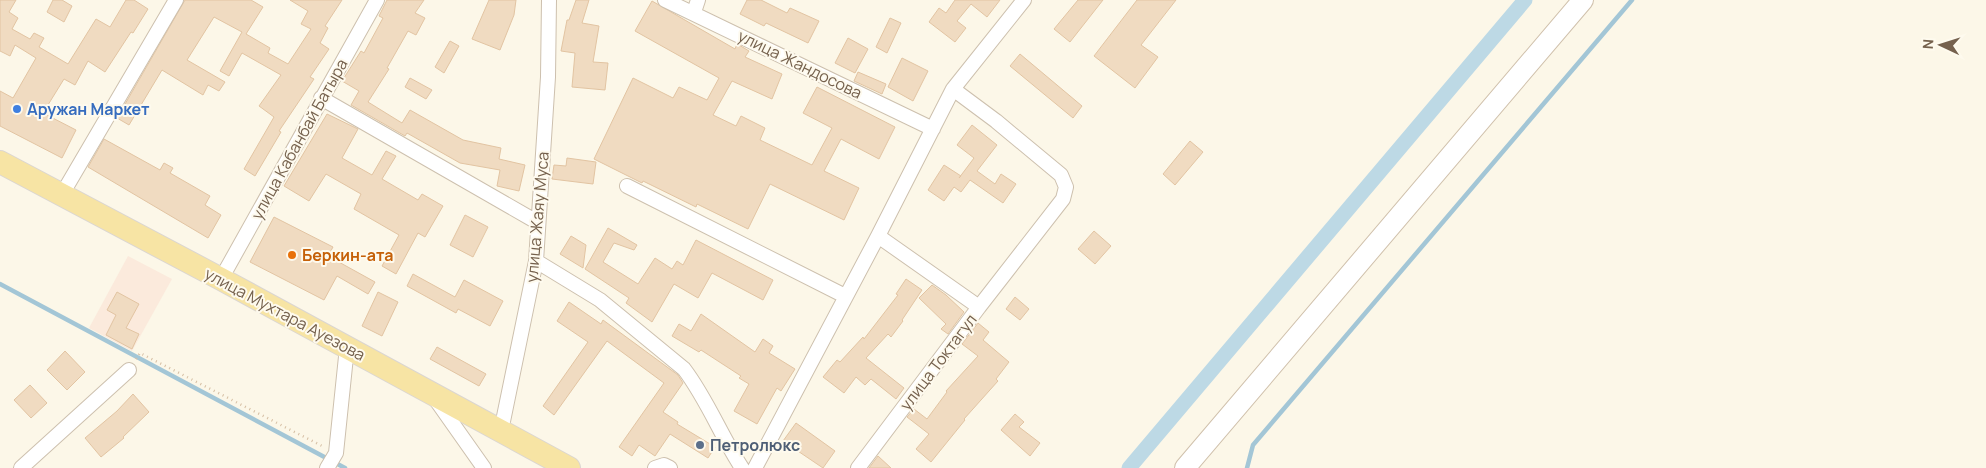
<svg xmlns="http://www.w3.org/2000/svg" width="1986" height="468" viewBox="0 0 1986 468" font-family="Manrope,sans-serif">
	<style>
		.commercial { fill: #fbeadc }
		.lines { fill: none; stroke-linecap: round; stroke-linejoin: round }
		.stream { stroke: #a3c6d6; stroke-width: 4.5 }
		.canal { stroke: #bdd9e5; stroke-width: 15 }
		.building { fill: #f0dbc1; stroke: #e2c4a2 }
		.street-casing { stroke: #cdc0ae; stroke-width: 16 }
		.secondary-casing { stroke: #d0c1ac; stroke-width: 22 }
		.primary-casing { stroke: #dbd6d1; stroke-width: 24 }
		.path { stroke: #d5bea3; stroke-width: 2.5; stroke-dasharray: 1 4; stroke-linecap: butt }
		.street { stroke: #fff; stroke-width: 14 }
		.secondary { stroke: #fff; stroke-width: 20 }
		.primary { stroke: #f7e4a4; stroke-width: 22 }
		.shop-dot { fill: #3f7fe0; stroke: #fefaee; stroke-width: 2 }
		.food-dot { fill: #e8710a; stroke: #fefaee; stroke-width: 2 }
		.service-dot { fill: #5c6f8a; stroke: #fefaee; stroke-width: 2 }
		.labels { text-anchor: middle; dominant-baseline: central; stroke-width: 4; stroke-linejoin: round; paint-order: stroke }
		.street-label { font-size: 16px; fill: #75614d; stroke: #fefaee }
		.shop-label { font-size: 16px; font-weight: bold; fill: #366cbe; stroke: #fefaee; text-anchor: start }
		.food-label { font-size: 16px; font-weight: bold; fill: #c56008; stroke: #fefaee; text-anchor: start }
		.service-label { font-size: 16px; font-weight: bold; fill: #4e5e75; stroke: #fefaee; text-anchor: start }
	</style>
	<rect width="100%" height="100%" fill="#fcf7e8"/>
	<path class="commercial" d="M 128,256 L 172,279 L 132,351 L 89,328 Z"/>
	<g class="lines">
		<path class="stream" d="M 0,284 L 345,468
			M 1247,468 L 1253,445 L 1632,0"/>
		<path class="canal" d="M 1129,468 L 1525,0"/>
	</g>
	<path class="building" d="M 0,0 L 16,0 L 9,12 L 18,18 L 12,29 L 30,39 L 34,33 L 44,38 L 39,47 L 68,64 L 96,19 L 110,27 L 126,0 L 134,0 L 148,9 L 133,33 L 131,32 L 105,72 L 88,61 L 75,85 L 64,79 L 43,113 L 76,130 L 62,158 L 0,126 L 0,91 L 13,98 L 36,58 L 15,45 L 10,56 L 0,51 Z
		M 53,0 L 62,0 L 72,6 L 64,22 L 47,12 Z
		M 185,0 L 251,0 L 263,7 L 246,34 L 270,48 L 268,53 L 288,64 L 311,29 L 301,24 L 308,11 L 290,0 L 342,0 L 325,26 L 328,28 L 320,43 L 329,49 L 310,77 L 314,79 L 279,131 L 281,132 L 255,176 L 244,169 L 274,117 L 259,106 L 281,75 L 242,53 L 229,76 L 220,71 L 242,32 L 214,17 L 187,60 L 225,82 L 219,91 L 208,85 L 203,95 L 162,70 L 129,125 L 117,118 Z
		M 387,0 L 424,0 L 415,13 L 425,18 L 416,35 L 408,31 L 387,68 L 389,69 L 368,102 L 402,123 L 410,110 L 463,140 L 501,148 L 499,159 L 525,165 L 519,191 L 497,186 L 500,170 L 460,163 L 407,133 L 405,136 L 351,105 L 359,91 L 342,81 L 361,51 L 364,53 L 383,18 L 379,16 Z
		M 489,0 L 516,0 L 514,15 L 500,50 L 472,39 Z
		M 576,0 L 589,0 L 582,23 L 599,26 L 593,62 L 608,63 L 605,90 L 572,87 L 575,53 L 561,51 L 567,20 L 569,20 Z
		M 747,0 L 761,0 L 787,13 L 790,8 L 819,21 L 808,43 L 766,23 L 764,26 L 740,14 Z
		M 955,0 L 1000,0 L 987,17 L 971,4 L 957,21 L 966,28 L 955,42 L 929,22 L 939,8 L 946,13 Z
		M 1078,0 L 1103,0 L 1070,42 L 1054,29 Z
		M 1137,0 L 1176,0 L 1141,45 L 1158,57 L 1135,88 L 1094,56 Z
		M 652,1 L 735,49 L 737,44 L 739,45 L 749,51 L 745,57 L 782,74 L 772,99 L 732,81 L 713,115 L 736,126 L 741,116 L 765,128 L 760,140 L 812,165 L 832,128 L 803,113 L 817,87 L 895,127 L 879,159 L 841,139 L 824,171 L 859,188 L 844,220 L 770,184 L 748,229 L 697,204 L 696,207 L 643,181 L 642,183 L 594,159 L 633,78 L 673,98 L 679,87 L 707,100 L 719,78 L 635,31 Z
		M 890,18 L 901,23 L 887,53 L 876,47 Z
		M 848,38 L 868,49 L 855,73 L 835,63 Z
		M 450,41 L 459,46 L 444,73 L 435,67 Z
		M 1020,54 L 1082,106 L 1073,118 L 1010,66 Z
		M 902,58 L 928,71 L 913,101 L 888,87 Z
		M 858,72 L 886,84 L 882,94 L 854,81 Z
		M 410,78 L 432,90 L 426,99 L 405,87 Z
		M 327,114 L 358,129 L 342,158 L 372,175 L 386,151 L 396,156 L 382,179 L 418,200 L 422,194 L 443,206 L 425,237 L 418,233 L 396,274 L 382,266 L 399,235 L 354,209 L 361,194 L 326,174 L 309,201 L 284,186 Z
		M 972,125 L 997,145 L 977,171 L 995,184 L 1001,174 L 1016,184 L 1003,203 L 970,180 L 961,192 L 954,187 L 944,201 L 928,190 L 944,165 L 961,176 L 959,178 L 974,158 L 957,145 Z
		M 104,139 L 160,170 L 164,163 L 173,168 L 170,173 L 210,196 L 205,205 L 221,215 L 208,238 L 88,167 Z
		M 1190,141 L 1203,152 L 1175,185 L 1163,174 Z
		M 567,158 L 596,162 L 593,184 L 552,179 L 554,165 L 566,166 Z
		M 465,215 L 488,227 L 473,257 L 450,245 Z
		M 274,217 L 333,247 L 328,256 L 375,282 L 368,294 L 337,276 L 324,300 L 250,262 Z
		M 608,228 L 637,245 L 634,250 L 614,243 L 603,262 L 638,284 L 655,258 L 672,269 L 677,261 L 683,265 L 696,240 L 773,280 L 763,300 L 712,273 L 698,298 L 674,284 L 652,322 L 626,303 L 629,298 L 585,269 Z
		M 1094,231 L 1111,246 L 1095,264 L 1078,249 Z
		M 571,236 L 586,245 L 583,268 L 560,254 Z
		M 413,274 L 455,297 L 464,280 L 503,301 L 490,326 L 458,309 L 456,313 L 407,286 Z
		M 906,279 L 922,290 L 902,320 L 903,321 L 891,337 L 888,334 L 866,358 L 904,388 L 896,399 L 871,379 L 865,385 L 856,377 L 844,393 L 823,377 L 837,360 L 840,362 L 863,337 L 864,339 L 898,295 L 896,294 Z
		M 932,285 L 946,295 L 964,312 L 948,334 L 941,329 L 946,324 L 919,298 Z
		M 117,292 L 139,304 L 126,328 L 139,334 L 132,349 L 106,335 L 116,315 L 107,310 Z
		M 378,292 L 398,302 L 382,336 L 362,326 Z
		M 1015,297 L 1029,309 L 1020,320 L 1006,309 Z
		M 569,302 L 601,324 L 603,320 L 678,375 L 683,383 L 663,412 L 678,422 L 677,424 L 715,447 L 708,458 L 670,434 L 655,456 L 639,445 L 632,456 L 619,447 L 664,383 L 607,341 L 554,415 L 543,406 L 588,342 L 557,321 Z
		M 701,314 L 755,352 L 763,339 L 773,346 L 769,353 L 795,369 L 781,391 L 777,388 L 757,424 L 734,411 L 749,384 L 739,378 L 741,376 L 701,350 L 699,352 L 672,336 L 679,324 L 691,331 Z
		M 978,323 L 989,332 L 983,340 L 1009,362 L 996,379 L 998,381 L 964,419 L 965,420 L 931,462 L 916,449 L 929,434 L 907,417 L 914,409 L 927,419 L 947,392 L 946,391 L 978,356 L 962,344 Z
		M 437,347 L 486,374 L 479,386 L 430,359 Z
		M 65,351 L 85,372 L 67,390 L 47,370 Z
		M 30,385 L 47,403 L 31,418 L 14,400 Z
		M 133,394 L 149,412 L 123,437 L 124,438 L 101,457 L 85,438 L 117,411 Z
		M 1015,414 L 1024,422 L 1019,427 L 1040,443 L 1030,456 L 1001,430 Z
		M 796,423 L 835,451 L 823,468 L 783,441 Z
		M 878,456 L 891,468 L 869,468 Z"/>
	<g class="lines">
		<g class="street-casing">
			<path id="street" d="M 665,0 L 933,129
				M 694,12 L 698,0
				M 953,89 L 996,121 L 1061,175 L 1066,187 L 1063,199 L 979,307
				M 321,98 L 537,222
				M 627,186 L 845,296
				M 61,196 L 176,0
				M 536,261 L 600,300 L 684,369 C 707,399 721,436 742,468
				M 221,279 L 377,0
				M 436,400 L 484,468
				M 501,431 L 536,261 L 548,77 L 549,0
				M 21,468 L 129,370
				M 327,468 L 336,453 L 347,347
				M 655,468 L 664,465 L 670,468
				M 755,468 L 878,236 L 953,89 L 1024,0
				M 858,468 L 979,307 L 878,236"/>
		</g>
		<g class="secondary-casing">
			<path id="secondary" d="M 1185,468 L 1583,0"/>
		</g>
		<g class="primary-casing">
			<path id="primary" d="M 0,162 L 221,279 L 569,468"/>
		</g>
		<path class="path" d="M 136,359 L 140,353 L 324,447"/>
		<use href="#street" class="street"/>
		<use href="#secondary" class="secondary"/>
		<use href="#primary" class="primary"/>
	</g>
	<circle class="shop-dot" cx="17" cy="109" r="5"/>
	<circle class="food-dot" cx="292" cy="255" r="5"/>
	<circle class="service-dot" cx="700" cy="445" r="5"/>
	<g class="labels">
		<g class="street-label">
			<text transform="translate(800 64) rotate(26)">улица Жандосова</text>
			<text transform="translate(299 139) rotate(-61)">улица Кабанбай Батыра</text>
			<text transform="translate(537 217) rotate(-85)">улица Жаяу Муса</text>
			<text transform="translate(285 314) rotate(28)">улица Мухтара Ауезова</text>
			<text transform="translate(938 362) rotate(-53)">улица Токтагул</text>
		</g>
		<g class="shop-label">
			<text x="27" y="109">Аружан Маркет</text>
		</g>
		<g class="food-label">
			<text x="302" y="255">Беркин-ата</text>
		</g>
		<g class="service-label">
			<text x="710" y="445">Петролюкс</text>
		</g>
	</g>
	<g transform="translate(1941 45) rotate(274)" stroke="#fefaee" stroke-width="4" paint-order="stroke">
	<path d="M0-4L9 19L0 12L-9 19Z" fill="#75614d"/>
	<text y="-8" font-size="14" font-weight="bold" text-anchor="middle" fill="#75614d">N</text>
	</g>
</svg>
